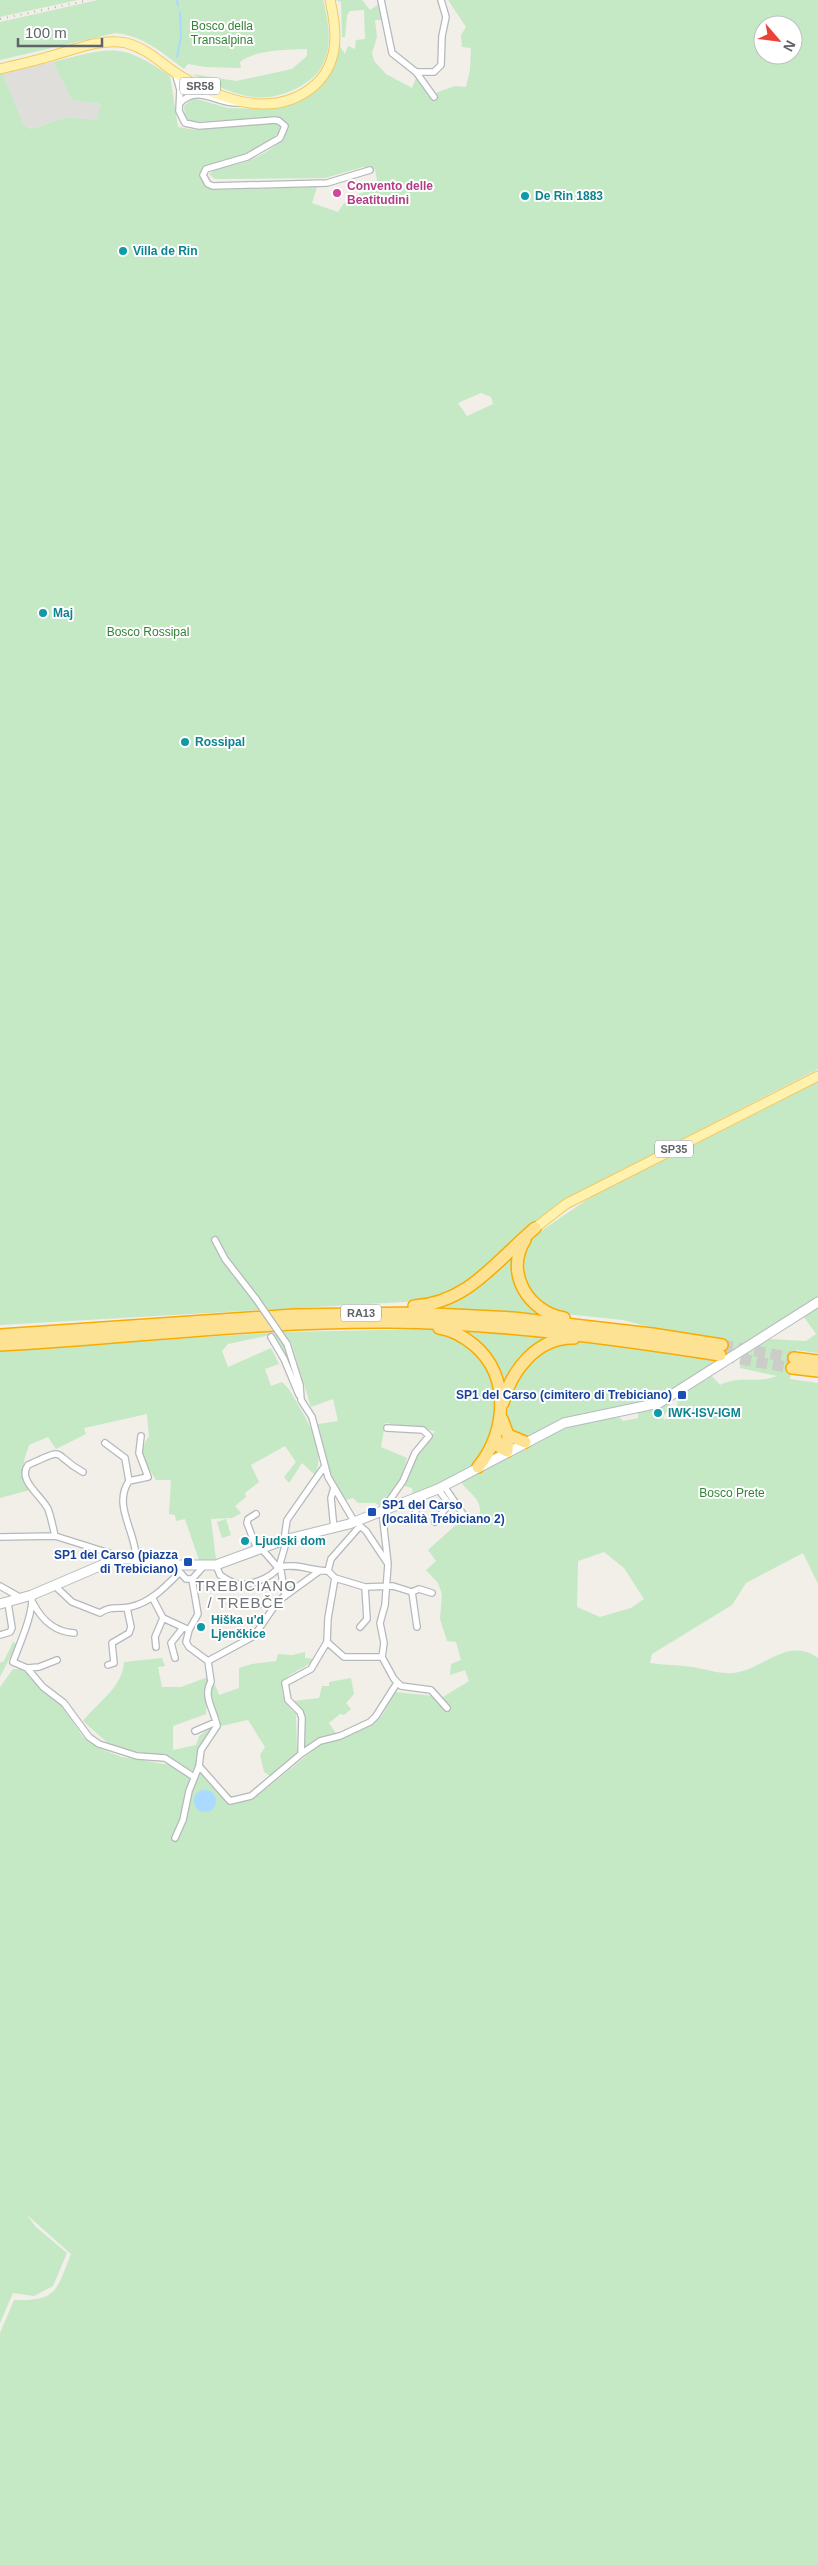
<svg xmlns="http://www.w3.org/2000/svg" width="818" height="2565" viewBox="0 0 818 2565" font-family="Arial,sans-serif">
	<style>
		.industrial { fill: #e0deda }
		.green { fill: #c5e8c5; fill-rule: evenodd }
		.water { fill: #aadaff }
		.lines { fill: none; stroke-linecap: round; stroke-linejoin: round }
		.stream { stroke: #aadaff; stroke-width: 2 }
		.motorway-tunnel { stroke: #ccccc8; stroke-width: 11; stroke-dasharray: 11 5.5; stroke-linecap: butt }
		.minor-casing { stroke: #b5b8bc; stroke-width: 8 }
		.secondary-casing { stroke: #b6babf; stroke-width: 11 }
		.primary-casing { stroke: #f2c960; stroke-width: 11 }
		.motorway-casing { stroke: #f9ab00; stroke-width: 14 }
		.minor { stroke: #fff; stroke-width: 5.5 }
		.secondary { stroke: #fff; stroke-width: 9 }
		.primary { stroke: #fff2af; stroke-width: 9 }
		.motorway { stroke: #fde293; stroke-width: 11 }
		.rail { stroke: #b6b7b8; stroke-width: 2; stroke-dasharray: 1 6; stroke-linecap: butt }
		.minor-bridge-casing { stroke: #b5b8bc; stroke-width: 8; stroke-linecap: butt }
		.minor-bridge { stroke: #fff; stroke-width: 5.5 }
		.hotel-dot { fill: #d1479c; stroke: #fff; stroke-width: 2 }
		.culture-dot { fill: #0f9aa8; stroke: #fff; stroke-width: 2 }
		.transit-dot { fill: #1a4fb4; stroke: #fff; stroke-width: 2 }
		.labels { text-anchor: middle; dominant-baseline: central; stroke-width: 4; stroke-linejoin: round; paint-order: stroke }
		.shield { fill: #fff; stroke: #8f9295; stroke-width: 1 }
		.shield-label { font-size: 11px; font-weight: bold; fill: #5f6368 }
		.park-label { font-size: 12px; fill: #348238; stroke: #fff }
		.hotel-label { font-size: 12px; font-weight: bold; fill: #b23c85; stroke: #fff; text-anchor: start }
		.culture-label { font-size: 12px; font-weight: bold; fill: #0d838f; stroke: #fff; text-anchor: start }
		.transit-label { font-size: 12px; font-weight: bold; fill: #164399; stroke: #fff; text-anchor: end }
		.quarter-label { font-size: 15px; letter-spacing: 1px; fill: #70757a; stroke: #fff }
	</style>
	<rect width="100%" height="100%" fill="#f1efe8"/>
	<path class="industrial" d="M 53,62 L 72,100 L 101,104 L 96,120 L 67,117 L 31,129 L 24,125 L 2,72 Z"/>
	<path class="green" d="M 0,0 L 78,0 L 0,17 Z
		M 98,0 L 323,0 C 333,37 334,71 295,89 C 282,95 269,99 254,97 C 233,95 211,83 192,74 L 236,81 L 292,69 L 307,56 L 307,49 C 286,50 257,49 240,62 L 241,68 L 206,67 L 188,64 L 184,69 C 163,53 142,35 115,33 L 0,60 L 0,22 Z
		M 336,0 L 362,0 L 370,10 L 380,3 L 382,20 L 375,20 L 377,37 L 372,53 L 374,61 L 386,74 L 412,88 L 417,76 L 430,95 L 455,86 L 466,87 L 470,70 L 471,48 L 462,47 L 461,35 L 466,27 L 448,0 L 818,0 L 818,1069 L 577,1193 L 547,1213 L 483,1272 L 456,1291 L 420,1301 L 0,1325 L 0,73 L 2,72 L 24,125 L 31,129 L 67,117 L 96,120 L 101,104 L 72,100 L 53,62 C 109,48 120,41 170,76 L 178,127 L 195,130 L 277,123 L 282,125 L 279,134 L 242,156 L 208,165 L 201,176 L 206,185 L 218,190 L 317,187 L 312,203 L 338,212 C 350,191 366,198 377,180 L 375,169 L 363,167 L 325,178 L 215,179 L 209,174 C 221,164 237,166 250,160 C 265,154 289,141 287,123 L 278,117 L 192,122 L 185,117 L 184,106 L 193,98 L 228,108 L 271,109 L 297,103 L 328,76 L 339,45 L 345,54 L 348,46 L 355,49 L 356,40 L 365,39 L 364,10 L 350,11 L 347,15 L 345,37 L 342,37 L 341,2 ZM 763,25 L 793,25 L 793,55 L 763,55 ZM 481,393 L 491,397 L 493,404 L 467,416 L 458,403 Z
		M 818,1082 L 818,1298 L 662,1399 L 525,1438 L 513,1435 L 506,1421 L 512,1387 L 533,1357 L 556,1344 L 577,1341 L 635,1348 L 722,1340 L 653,1328 L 623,1320 L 566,1314 L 545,1304 L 532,1292 L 525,1276 L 524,1256 L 530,1240 L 541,1231 L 594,1195 Z
		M 517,1250 C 504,1279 527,1294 545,1315 L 437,1307 C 471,1297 492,1274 517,1250 Z
		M 818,1308 L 818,1353 L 796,1350 L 790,1379 L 818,1383 L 818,1584 L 803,1553 L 746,1583 L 732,1605 L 652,1654 L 650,1663 C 663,1665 678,1665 692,1667 C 708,1669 723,1676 739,1672 C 766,1666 790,1637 818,1658 L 818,2565 L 0,2565 L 0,2333 L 14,2300 C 58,2301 56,2291 71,2254 L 26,2214 L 36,2227 L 67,2253 L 53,2286 L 34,2296 L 13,2293 L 0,2323 L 0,1687 L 13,1669 L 20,1669 L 28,1673 L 41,1689 L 61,1705 L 83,1737 L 101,1749 L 122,1757 L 170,1765 L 189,1777 L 202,1773 L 230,1803 L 252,1800 L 321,1744 L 361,1730 L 381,1717 L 395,1692 L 443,1697 L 469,1681 L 465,1670 L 450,1675 L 451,1664 L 461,1660 L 456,1642 L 447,1641 L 440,1619 L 442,1594 L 438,1583 L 426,1570 L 436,1561 L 428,1550 L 458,1523 L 469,1523 L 479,1517 C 484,1499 469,1494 460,1481 L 555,1432 L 583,1423 L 619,1417 L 623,1421 L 638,1418 L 638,1412 L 669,1403 L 670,1407 L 663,1417 L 664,1420 L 676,1414 L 678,1399 L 681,1395 L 712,1376 L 720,1385 C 739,1375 756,1384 777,1376 L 740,1368 L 741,1357 L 769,1339 L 806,1341 L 816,1334 L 804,1317 ZM 604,1552 L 624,1568 L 644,1599 L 631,1608 L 600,1617 L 577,1607 L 578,1561 Z
		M 431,1329 L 448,1333 L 480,1356 L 495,1385 L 496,1422 L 477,1464 L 443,1483 L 413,1495 L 412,1488 L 404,1486 L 415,1457 L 435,1431 L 385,1423 L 381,1447 L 407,1458 L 402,1477 L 380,1506 L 375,1503 L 358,1503 L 353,1498 L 346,1500 L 331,1477 L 318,1424 L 338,1421 L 333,1399 L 311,1407 L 291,1342 L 284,1346 L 298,1389 L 279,1345 L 270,1335 L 228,1344 L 222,1351 L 228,1367 L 271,1348 L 279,1364 L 265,1369 L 271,1386 L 282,1382 C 289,1388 292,1394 296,1401 C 308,1422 326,1450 315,1475 L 302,1463 L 289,1483 L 284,1477 L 296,1462 L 285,1446 L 251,1465 L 259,1482 L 245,1493 L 246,1497 L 235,1506 L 241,1513 L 232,1518 L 211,1519 L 216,1560 L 199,1560 L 185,1519 L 176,1521 L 175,1515 L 169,1514 L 171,1480 L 156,1480 L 142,1458 L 142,1448 L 149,1436 L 147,1414 L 84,1428 L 86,1434 L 56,1449 L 48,1437 L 29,1445 C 23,1464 19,1473 30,1490 L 0,1498 L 0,1350 L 283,1332 Z
		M 469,1331 L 551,1337 L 505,1388 L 467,1334 Z
		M 226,1519 L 231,1535 L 222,1538 L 217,1522 Z
		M 13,1642 L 17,1644 L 0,1677 L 0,1663 L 4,1661 Z
		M 305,1652 L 305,1658 L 314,1659 C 305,1671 279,1673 282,1690 C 283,1701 288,1707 296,1714 L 297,1753 L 270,1776 L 264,1772 L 260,1755 L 265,1747 L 248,1720 L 221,1726 L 213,1706 L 211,1687 L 215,1685 L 219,1695 L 239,1688 L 239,1668 L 252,1664 L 276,1661 L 278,1654 L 292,1655 Z
		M 162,1658 L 165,1666 L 158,1667 L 162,1687 L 181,1687 L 208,1677 L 206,1714 L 173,1726 L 173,1750 L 196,1745 L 199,1736 L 212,1727 L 196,1756 L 196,1766 L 192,1771 L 168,1756 L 129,1751 L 110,1745 L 83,1721 C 97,1703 123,1687 124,1662 Z
		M 351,1678 L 354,1694 L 346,1703 L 351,1709 L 344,1715 L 340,1714 L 329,1723 L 337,1735 L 316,1739 L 303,1749 L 300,1708 L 294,1701 L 319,1698 L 322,1686 L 329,1686 L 329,1682 Z"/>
	<path class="water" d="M194 1801a11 11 0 1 1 22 0a11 11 0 1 1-22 0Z"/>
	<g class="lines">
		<path class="stream" d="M 177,0 L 178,6
			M 177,57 L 181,36 L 180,12"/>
		<path class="motorway-tunnel" d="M 722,1345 L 794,1358
			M 724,1356 L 792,1368"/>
		<g class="minor-casing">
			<path id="minor" d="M 381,0 L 392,53 L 416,72 L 434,97
				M 175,72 L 180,90 L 179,111 L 185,123 L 199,126 L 275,120 L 279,121 L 285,126 L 280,138 L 247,157 L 206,169 L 203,175 L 208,184 L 213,186 L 327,183 L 370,170
				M 416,72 L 434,72 L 441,65 L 442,36 L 446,17 L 441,0
				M 180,103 C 198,84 216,104 238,103
				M 215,1240 L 225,1259 L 256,1299
				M 271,1337 L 284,1359 L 299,1395
				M 287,1344 L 300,1385 L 301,1400 L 312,1417 L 328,1477 L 354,1521 L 366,1531 L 388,1564 L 385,1605 L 380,1623 L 384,1643 L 382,1657 L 394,1679 L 401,1686 L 431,1690 L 447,1708
				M 387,1428 L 423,1430 L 429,1436 L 415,1453 L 403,1481 L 382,1511 L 388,1564
				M 105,1443 L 125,1458 L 129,1481
				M 444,1486 L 465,1517
				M 334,1488 L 331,1498 L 334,1529
				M 256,1514 L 248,1519 L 247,1523 L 257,1549
				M 415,1520 L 417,1498
				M 435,1522 L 449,1504 L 438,1489
				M 55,1536 C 53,1527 51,1517 48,1509 C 41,1495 17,1480 28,1465 C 69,1446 50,1454 83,1472
				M 0,1537 L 55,1536 L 122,1557
				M 284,1540 L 287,1520 L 324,1467
				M 260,1547 L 281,1571 L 285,1596
				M 136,1559 C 137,1533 112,1506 129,1481 L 148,1477 L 139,1453 L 141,1436
				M 216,1565 L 220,1575 C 224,1578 229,1581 234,1583 C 247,1588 271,1578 279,1567 C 296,1563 312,1571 328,1571 L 335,1578 L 328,1618 L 327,1642 L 344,1657 L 382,1657
				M 279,1567 L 287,1539
				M 178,1570 L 186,1579 L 192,1579
				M 328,1571 L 331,1559 L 360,1526
				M 335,1578 L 365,1587 L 393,1586 L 412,1592 L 419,1589 L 432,1593
				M 54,1585 L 72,1602 L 100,1613 C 111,1605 118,1610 130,1607 C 150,1603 165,1587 179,1573
				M 0,1586 L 21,1598
				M 412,1592 L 417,1627
				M 32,1595 C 33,1616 20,1642 13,1662 L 27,1668 L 43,1687 L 64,1703 L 89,1737 L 99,1744 L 137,1756 L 165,1758 L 194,1777
				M 152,1597 L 163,1618 L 189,1630
				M 33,1603 C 42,1620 54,1632 74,1633
				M 248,1606 L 276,1602
				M 360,1627 L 367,1619 L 365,1587
				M 0,1635 L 10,1632 L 12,1628 L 8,1603
				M 156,1647 L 155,1637 L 163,1618
				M 175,1658 L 171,1643 L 182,1629
				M 208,1661 L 254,1636 L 278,1601 L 318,1572
				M 108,1665 L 114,1663 L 112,1643 L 129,1633 L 131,1627 L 127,1608
				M 27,1668 L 39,1667 L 57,1660
				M 195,1731 L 216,1722
				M 301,1754 L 320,1741 L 340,1736 L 370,1722 L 376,1716 L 397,1683
				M 199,1766 L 230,1801 L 251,1796 L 301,1754 L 302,1718 L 300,1712 L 288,1700 L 285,1683 L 311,1669 L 327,1642
				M 175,1838 L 183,1820 L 189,1791 L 199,1766 L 201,1750 L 217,1726 C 215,1712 202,1696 211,1682 L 208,1661 L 189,1647 L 186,1642 L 189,1630 L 198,1614 L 192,1579 L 204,1566"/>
		</g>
		<g class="secondary-casing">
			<path id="secondary" d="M 0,1604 L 32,1595 L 116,1559 L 136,1559 L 176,1565 L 216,1565 L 284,1540 L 349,1524 L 438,1489 L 564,1423 L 659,1403 L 818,1302"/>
		</g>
		<g class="primary-casing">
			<path id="primary" d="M 0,69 C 15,65 30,62 44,58 C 69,52 100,37 126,43 C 150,49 164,67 184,78 C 224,101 276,119 315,85 C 340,62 337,30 330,0
				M 535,1228 L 566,1204 L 818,1076"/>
		</g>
		<g class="motorway-casing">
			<path id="motorway" d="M 525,1240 C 504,1273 529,1312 564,1318
				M 414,1306 C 468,1303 496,1261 535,1228
				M 439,1328 C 453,1330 463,1336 474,1345 C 511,1376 507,1432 478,1467
				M 0,1335 L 294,1315 L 413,1313 L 513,1318 L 652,1334 L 722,1345
				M 0,1345 C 129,1338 259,1321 389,1322 C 500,1323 610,1338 720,1355
				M 794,1358 L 818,1361
				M 792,1368 L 818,1371
				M 503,1403 C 511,1371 537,1337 574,1338
				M 502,1419 L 508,1435 L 525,1442
				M 496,1438 L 498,1446 L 507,1451 L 508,1435"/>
		</g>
		<use href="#minor" class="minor"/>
		<use href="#secondary" class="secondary"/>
		<use href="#primary" class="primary"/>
		<use href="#motorway" class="motorway"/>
		<path class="rail" d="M 0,19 L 89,0"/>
		<g class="minor-bridge-casing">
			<path id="minor-bridge" d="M 256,1299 L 287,1344"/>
		</g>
		<use href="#minor-bridge" class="minor-bridge"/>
	</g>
	<circle class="hotel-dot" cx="337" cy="193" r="5"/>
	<g class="culture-dot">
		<circle cx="525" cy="196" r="5"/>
		<circle cx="123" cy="251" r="5"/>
		<circle cx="43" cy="613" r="5"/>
		<circle cx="185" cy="742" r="5"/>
		<circle cx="658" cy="1413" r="5"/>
		<circle cx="245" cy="1541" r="5"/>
		<circle cx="201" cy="1627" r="5"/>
	</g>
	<g class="transit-dot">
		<rect x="677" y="1390" width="10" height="10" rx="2.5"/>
		<rect x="367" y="1507" width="10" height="10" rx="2.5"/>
		<rect x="183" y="1557" width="10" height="10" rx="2.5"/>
	</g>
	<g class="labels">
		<g class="shield">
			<rect x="180" y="77.5" width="40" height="17" rx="4"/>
			<rect x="655" y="1140.5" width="38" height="17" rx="4"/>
			<rect x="341" y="1304.5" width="40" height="17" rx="4"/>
		</g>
		<g class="shield-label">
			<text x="200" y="86">SR58</text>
			<text x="674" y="1149">SP35</text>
			<text x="361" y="1313">RA13</text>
		</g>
		<g class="park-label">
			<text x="222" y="26">Bosco della<tspan x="222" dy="14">Transalpina</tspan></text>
			<text x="148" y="632">Bosco Rossipal</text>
			<text x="732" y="1493">Bosco Prete</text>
		</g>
		<g class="hotel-label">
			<text x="347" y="186">Convento delle<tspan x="347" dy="14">Beatitudini</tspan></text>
		</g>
		<g class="culture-label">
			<text x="535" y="196">De Rin 1883</text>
			<text x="133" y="251">Villa de Rin</text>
			<text x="53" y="613">Maj</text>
			<text x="195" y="742">Rossipal</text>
			<text x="668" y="1413">IWK-ISV-IGM</text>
			<text x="255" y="1541">Ljudski dom</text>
			<text x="211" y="1620">Hiška u'd<tspan x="211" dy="14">Ljenčkice</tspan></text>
		</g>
		<g class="transit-label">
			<text x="672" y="1395">SP1 del Carso (cimitero di Trebiciano)</text>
			<text x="382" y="1505" text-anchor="start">SP1 del Carso<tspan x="382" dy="14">(località Trebiciano 2)</tspan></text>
			<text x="178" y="1555">SP1 del Carso (piazza<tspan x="178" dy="14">di Trebiciano)</tspan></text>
		</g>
		<g class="quarter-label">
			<text x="246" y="1585">TREBICIANO<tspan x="246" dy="17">/ TREBČE</tspan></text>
		</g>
	</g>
	<g transform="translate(778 40) rotate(118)"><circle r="24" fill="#ffffff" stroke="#bfc1c3"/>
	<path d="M0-4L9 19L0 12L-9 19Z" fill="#ea4335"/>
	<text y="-8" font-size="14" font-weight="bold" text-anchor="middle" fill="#5f6368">N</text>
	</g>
	<path d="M18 38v8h84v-8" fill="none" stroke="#5f6368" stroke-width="2.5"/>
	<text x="25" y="38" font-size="15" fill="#5f6368" stroke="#ffffff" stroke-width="4" paint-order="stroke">100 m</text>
</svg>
